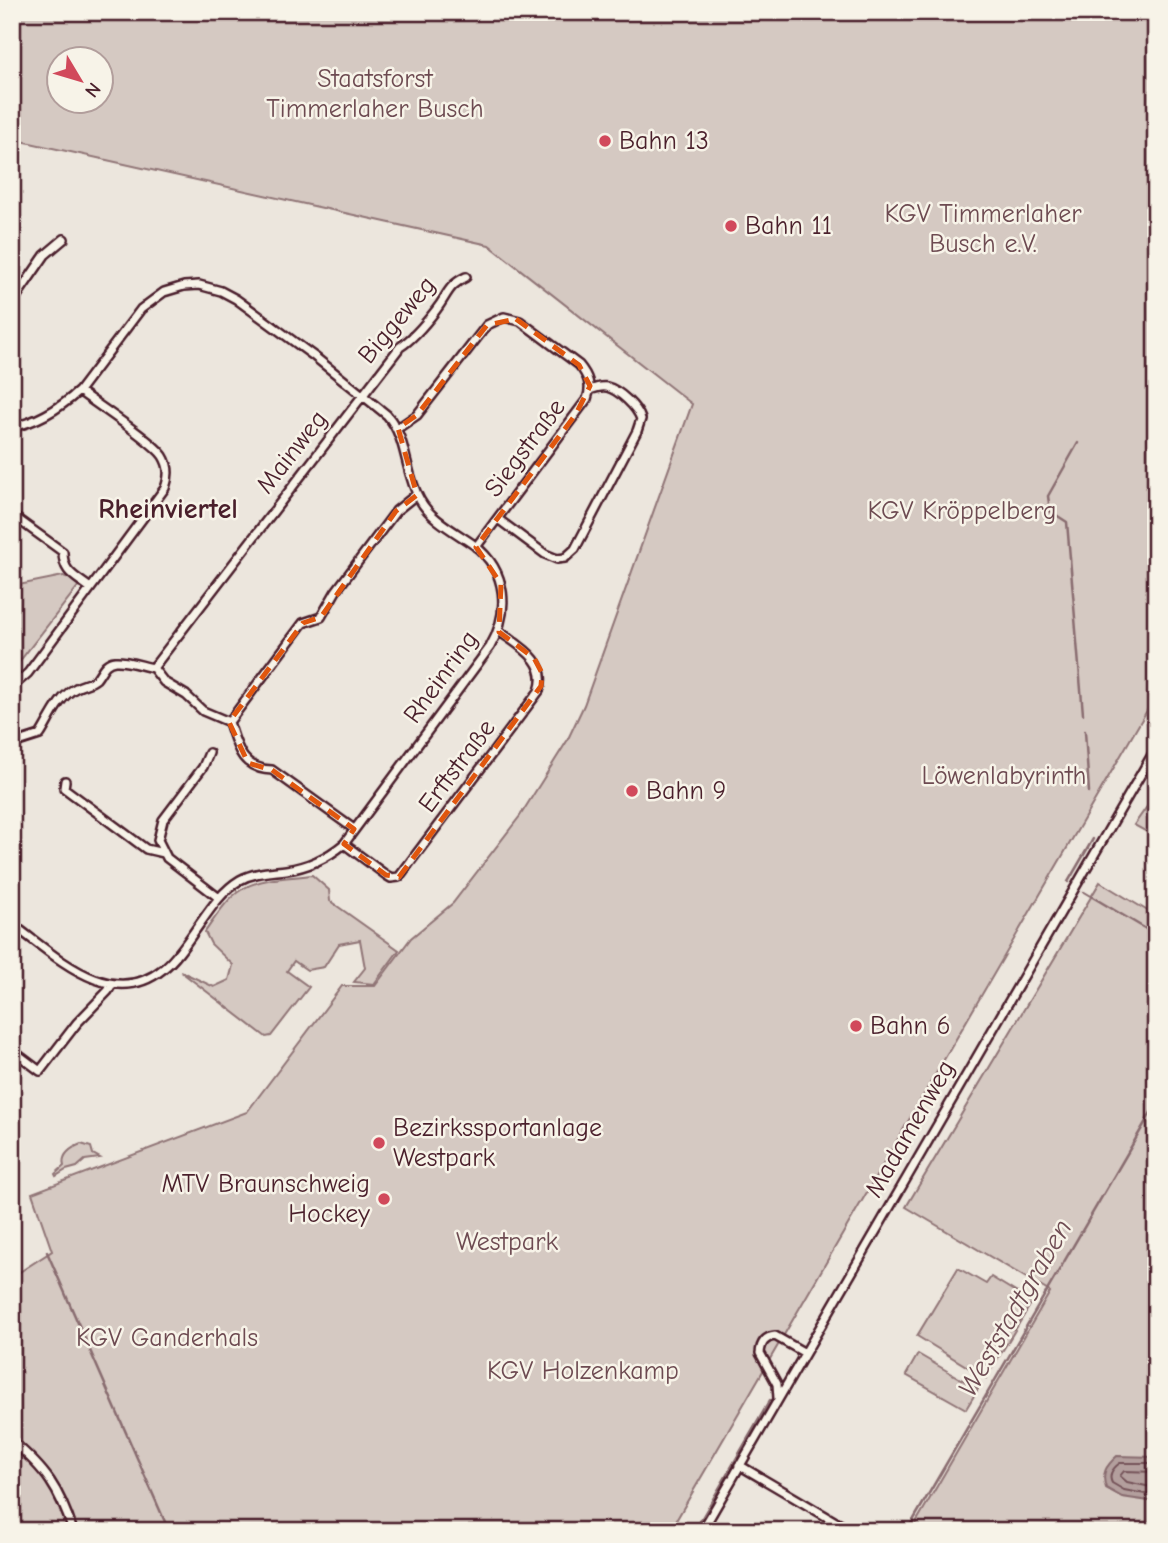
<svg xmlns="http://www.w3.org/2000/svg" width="1168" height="1543" viewBox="0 0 1168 1543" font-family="'Comic Neue',sans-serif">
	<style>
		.green { fill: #d5c9c2; stroke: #907476; stroke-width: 2; fill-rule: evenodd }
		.water { fill: #b39f9d; stroke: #896c6f; stroke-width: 2 }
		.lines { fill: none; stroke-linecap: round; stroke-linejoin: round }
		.shore { stroke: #745259; stroke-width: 2 }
		.stream { stroke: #896c6f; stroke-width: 2.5 }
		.minor-casing { stroke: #4a1f2b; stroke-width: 12 }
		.minor { stroke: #f7f3e8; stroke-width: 7 }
		.marked { fill: none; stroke: #e0560e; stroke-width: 5; stroke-dasharray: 14 9; stroke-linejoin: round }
		.poi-dot { fill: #d1495b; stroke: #f7f3e8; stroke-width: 2.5 }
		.labels { text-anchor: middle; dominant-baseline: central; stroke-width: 5; stroke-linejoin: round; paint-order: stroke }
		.park-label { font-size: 26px; fill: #6d4a51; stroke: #f7f3e8 }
		.poi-label { font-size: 26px; fill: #4a1f2b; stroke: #f7f3e8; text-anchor: start }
		.street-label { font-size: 26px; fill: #4a1f2b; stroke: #f7f3e8 }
		.neighbourhood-label { font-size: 28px; font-weight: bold; fill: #4a1f2b; stroke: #f7f3e8 }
		.water-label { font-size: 28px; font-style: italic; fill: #6f4c53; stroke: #f7f3e8 }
	</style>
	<rect width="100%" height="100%" fill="#ece6dd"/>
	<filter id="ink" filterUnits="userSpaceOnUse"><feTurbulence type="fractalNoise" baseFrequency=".0143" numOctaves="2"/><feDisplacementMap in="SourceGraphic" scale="14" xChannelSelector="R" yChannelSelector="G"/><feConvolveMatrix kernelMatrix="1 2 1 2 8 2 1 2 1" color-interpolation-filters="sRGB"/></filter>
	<g filter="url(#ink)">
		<path class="green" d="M 12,12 L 1156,12 L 1156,695 L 670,1531 L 12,1531 L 12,1277 L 52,1251 L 32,1193 L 247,1112 L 342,986 L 375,986 L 411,938 L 453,903 L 520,816 L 567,741 L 584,705 L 692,404 L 489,245 L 12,139 ZM 60,60 L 102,60 L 102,102 L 60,102 Z
			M 63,576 L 73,579 L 79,585 L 12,671 L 12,580 L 19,585 Z
			M 1156,794 L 1156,837 L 1134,825 Z
			M 312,875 L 329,890 L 330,901 L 399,950 L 374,984 L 354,982 L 365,968 L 360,940 L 339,944 L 324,967 L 307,970 L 294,961 L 287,971 L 309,987 L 271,1036 L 266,1037 L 180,971 L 214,987 L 229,980 L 233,965 L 211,944 L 205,932 C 215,918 226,899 241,890 C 261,877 289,878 312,875 Z
			M 1100,882 L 1156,916 L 1156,1531 L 911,1531 L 1050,1292 L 906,1207 Z
			M 81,1144 L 91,1147 L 93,1154 L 100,1158 L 85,1160 L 77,1167 L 66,1170 L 56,1176 L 55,1174 L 64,1166 C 61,1155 71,1148 81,1144 Z
			M 958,1268 L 986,1284 L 991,1277 L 1032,1302 L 986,1378 L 917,1336 Z
			M 918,1354 L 978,1389 L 966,1409 L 906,1375 Z"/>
		<path class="water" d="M 1117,1456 L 1156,1457 L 1156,1502 L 1122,1497 L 1106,1488 C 1101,1473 1106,1466 1117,1456 Z"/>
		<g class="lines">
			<path class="shore" d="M 1156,1463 L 1120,1463 C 1113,1468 1108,1475 1112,1483 L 1124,1490 L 1156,1496
				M 1156,1472 L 1124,1471 L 1120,1476 L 1127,1482 L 1156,1488"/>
			<path class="stream" d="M 1078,443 L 1048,496 L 1050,511 L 1067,522 L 1083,714
				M 1085,731 L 1089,792
				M 1068,882 L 1093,839
				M 1084,892 L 1156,935
				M 47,1252 L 169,1531
				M 695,1530 L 770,1400
				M 907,1531 L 1156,1104"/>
			<g class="minor-casing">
				<path id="minor" d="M 12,303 L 45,255 L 64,239
					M 12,427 C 38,422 60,408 79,391 L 141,309 L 164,292 L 184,286 L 199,285 L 221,291 L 236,299 L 315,357 L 387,415 C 408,439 404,472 420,500 C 431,520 456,532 474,545 C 508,571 510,612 490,647 L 344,844 C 327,858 309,867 286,870 C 270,872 254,872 240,880 C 220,892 207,914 194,932 C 185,945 175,960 163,969 C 110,1012 54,954 12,924
					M 398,428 L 417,415 L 487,325 L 504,317 L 520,321 L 579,365 C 588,376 592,386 587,399 L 476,547
					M 12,515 L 63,552 C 63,573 75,576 90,588
					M 498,519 L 545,554 L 557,559 L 565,558 L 575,549 L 637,431 L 641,419 C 637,407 619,390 607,387 C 601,386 595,388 590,390
					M 153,668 L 400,347 C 414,338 426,323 436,310 C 448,295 447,286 466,277
					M 153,668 L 164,682 L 186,695 L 203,711 L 229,722 C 237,747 241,769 272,770 L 354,829
					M 12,687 L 28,673 L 165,488 C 169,477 170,467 163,456 C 153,441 96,404 79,391
					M 229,722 L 303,623 L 321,617 L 336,591 L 396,511 L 417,494
					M 12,744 L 40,735 C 50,720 58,697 76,688 C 83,684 90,684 96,679 C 102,672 104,662 115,661 C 127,660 142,666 153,668
					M 209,753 L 203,767 L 163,820 L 158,840 L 167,858 L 219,898
					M 65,781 L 64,788 L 146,849 L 163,853
					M 344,844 L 386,875 L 391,878 L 399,877 L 539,691 C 550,661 519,646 499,631
					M 12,1050 L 40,1071 L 77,1023 L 108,991 L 112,984
					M 778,1398 L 777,1384 L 760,1353 C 761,1343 765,1337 775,1336 L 805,1353
					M 12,1441 C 46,1470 59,1488 73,1531
					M 739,1465 L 851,1531
					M 702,1531 L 1156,748"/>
			</g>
			<use href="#minor" class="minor"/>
		</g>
	</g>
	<path class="marked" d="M 516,319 L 579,365 L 590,386 L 576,414 L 476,547 L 501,584 L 499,632 L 534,658 L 542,673 L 541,686 L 399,877 L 386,875 L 344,844 L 354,829 L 272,770 L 248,763 L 229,722 L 303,623 L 321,617 L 396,511 L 417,495 L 398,428 L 417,415 L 487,325 Z"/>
	<g class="poi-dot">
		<circle cx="605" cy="141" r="7"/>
		<circle cx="731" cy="226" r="7"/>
		<circle cx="632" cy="791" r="7"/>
		<circle cx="856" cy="1026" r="7"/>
		<circle cx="379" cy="1143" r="7"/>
		<circle cx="384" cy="1199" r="7"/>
	</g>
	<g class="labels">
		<g class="park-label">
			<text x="375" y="79">Staatsforst<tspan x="375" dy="30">Timmerlaher Busch</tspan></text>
			<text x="983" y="214">KGV Timmerlaher<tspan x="983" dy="30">Busch e.V.</tspan></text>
			<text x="962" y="511">KGV Kröppelberg</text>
			<text x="1004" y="776">Löwenlabyrinth</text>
			<text x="507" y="1242">Westpark</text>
			<text x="167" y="1338">KGV Ganderhals</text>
			<text x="583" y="1371">KGV Holzenkamp</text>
		</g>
		<g class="poi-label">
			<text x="619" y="141">Bahn 13</text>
			<text x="745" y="226">Bahn 11</text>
			<text x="646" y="791">Bahn 9</text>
			<text x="870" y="1026">Bahn 6</text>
			<text x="393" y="1128">Bezirkssportanlage<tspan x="393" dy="30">Westpark</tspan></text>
			<text x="370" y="1184" text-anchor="end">MTV Braunschweig<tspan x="370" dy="30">Hockey</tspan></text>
		</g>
		<g class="street-label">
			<text transform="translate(397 320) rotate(-50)">Biggeweg</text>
			<text transform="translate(525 448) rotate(-53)">Siegstraße</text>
			<text transform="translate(292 452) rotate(-52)">Mainweg</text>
			<text transform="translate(441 677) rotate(-54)">Rheinring</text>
			<text transform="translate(457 766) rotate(-53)">Erftstraße</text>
			<text transform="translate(910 1129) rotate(-60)">Madamenweg</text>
		</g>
		<g class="neighbourhood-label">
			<text x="168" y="509">Rheinviertel</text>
		</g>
		<g class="water-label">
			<text transform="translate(1015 1308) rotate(-60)">Weststadtgraben</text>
		</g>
	</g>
	<rect width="1168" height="1543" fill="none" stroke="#f7f3e8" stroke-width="42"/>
	<rect x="21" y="21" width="1126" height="1501" fill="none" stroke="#4a1f2b" stroke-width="2.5" filter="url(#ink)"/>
	<g transform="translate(80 80) rotate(128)"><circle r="33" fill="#f7f3e8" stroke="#b29e9c" stroke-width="2"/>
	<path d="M0-5L12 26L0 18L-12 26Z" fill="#d1495b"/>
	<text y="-10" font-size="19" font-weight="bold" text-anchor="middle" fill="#4a1f2b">N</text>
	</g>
</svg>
